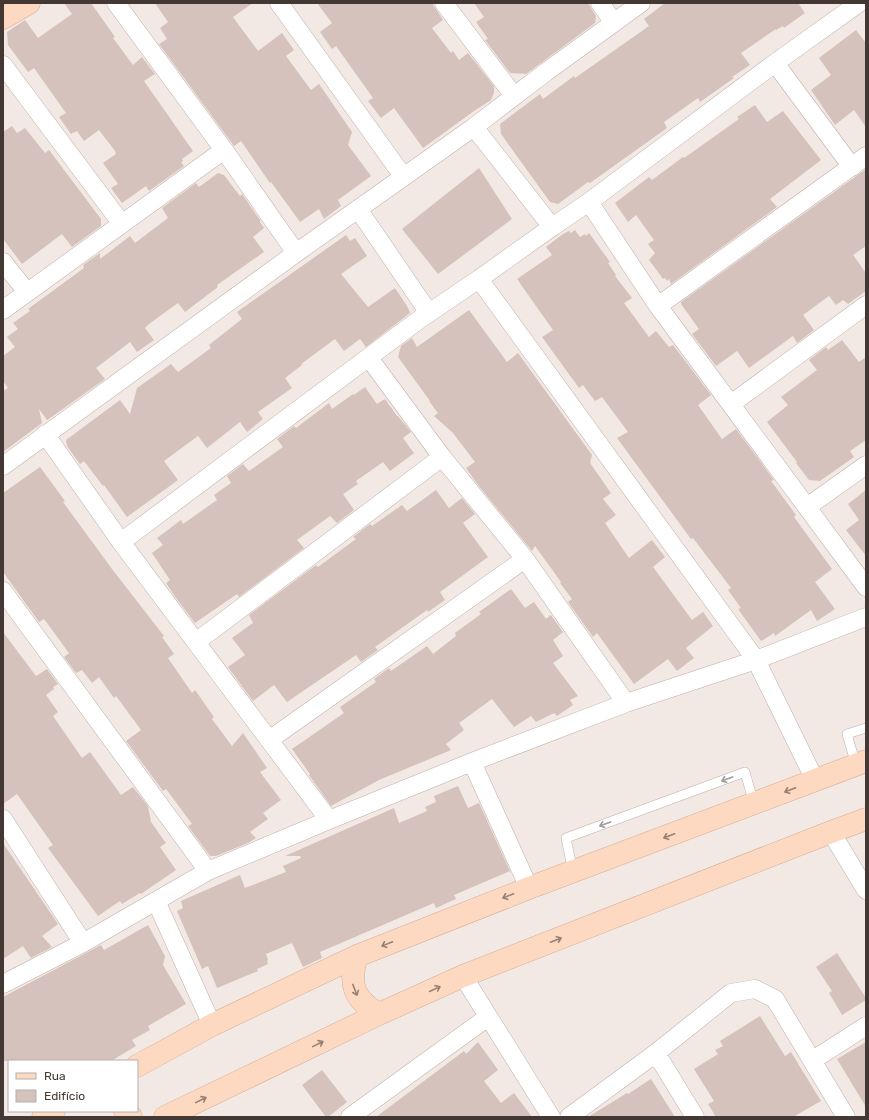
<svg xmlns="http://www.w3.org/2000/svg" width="869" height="1120" viewBox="0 0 869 1120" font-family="Rubik,sans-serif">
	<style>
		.building { fill: #d6c2bc }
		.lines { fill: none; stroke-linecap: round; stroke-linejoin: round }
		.lane-casing { stroke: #c0b0a9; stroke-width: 10 }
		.street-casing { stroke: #c0b0a9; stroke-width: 19 }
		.secondary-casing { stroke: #d5ad95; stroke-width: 23 }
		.lane { stroke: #fff; stroke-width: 9 }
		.street { stroke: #fff; stroke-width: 18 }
		.secondary { stroke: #fed9c1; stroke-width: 22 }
		.oneway { stroke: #a29c9a }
		.oneway2 { stroke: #988073 }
	</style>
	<rect width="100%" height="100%" fill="#f2e8e4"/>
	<path class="building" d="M 64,3 L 91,3 L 115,37 L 113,38 L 133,65 L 142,57 L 155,74 L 144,81 L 193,151 L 182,159 L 183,161 L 181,162 L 184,166 L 149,191 L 146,186 L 122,203 L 111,188 L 118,184 L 103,163 L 116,154 L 115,151 L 99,130 L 84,141 L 77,131 L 71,134 L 59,117 L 66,113 L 34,68 L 28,72 L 8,45 L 7,32 L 25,20 L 38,38 L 72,14 Z
		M 155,3 L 253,3 L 233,17 L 258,51 L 282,33 L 294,50 L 286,56 L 311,90 L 319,84 L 352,132 L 348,145 L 371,176 L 338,200 L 341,206 L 324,219 L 319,209 L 300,222 L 271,182 L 270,183 L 241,141 L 234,146 L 159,44 L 167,39 L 160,28 L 168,22 Z
		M 317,3 L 432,3 L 443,20 L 432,28 L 451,53 L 453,51 L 459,60 L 468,53 L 494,86 L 494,93 L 491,100 L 474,111 L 423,148 L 394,108 L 381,118 L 368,101 L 373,98 L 336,46 L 332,49 L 320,32 L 332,23 Z
		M 474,3 L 588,3 L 596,16 L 595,23 L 526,74 L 510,73 L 485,40 L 488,39 L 476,22 L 484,17 Z
		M 665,3 L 798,3 L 805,13 L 784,28 L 783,26 L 776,30 L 776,29 L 741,53 L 750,65 L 732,77 L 734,78 L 700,102 L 698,98 L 664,122 L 667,128 L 590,183 L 588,182 L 558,204 L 550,202 L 501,134 L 500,124 L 540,94 L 543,99 L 574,76 L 575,78 L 649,26 L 644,19 Z
		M 856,30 L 866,43 L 866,127 L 854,110 L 835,125 L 811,90 L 831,75 L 819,58 Z
		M 755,105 L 767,122 L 783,111 L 821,160 L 770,199 L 777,207 L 671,284 L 669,279 L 667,281 L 665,278 L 663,279 L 649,260 L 655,253 L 648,244 L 654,240 L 636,215 L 628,222 L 615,203 L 649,177 L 652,180 L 683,157 L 684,158 L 739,119 L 737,117 Z
		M 12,126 L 17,133 L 25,128 L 45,153 L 49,150 L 101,219 L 101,226 L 72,247 L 62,234 L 22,264 L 3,239 L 3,132 Z
		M 479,168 L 512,219 L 438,274 L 402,229 Z
		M 866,169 L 866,246 L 853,255 L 866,273 L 866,291 L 848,304 L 843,300 L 836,305 L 829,296 L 803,315 L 814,330 L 797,343 L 793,336 L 749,368 L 737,351 L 716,366 L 692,334 L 699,329 L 681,304 L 681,302 Z
		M 218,173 L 224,175 L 240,196 L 242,194 L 260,220 L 260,222 L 264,228 L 253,237 L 264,252 L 217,285 L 218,287 L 185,312 L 178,303 L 149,324 L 145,328 L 154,340 L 137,352 L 130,342 L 96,368 L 105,379 L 50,418 L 47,420 L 39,409 L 42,423 L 3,452 L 3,391 L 8,388 L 3,381 L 3,356 L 15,347 L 7,337 L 18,329 L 13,323 L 30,311 L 28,309 L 84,268 L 83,265 L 100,253 L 100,259 L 130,236 L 135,243 L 168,218 L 162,208 L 196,183 L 199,187 Z
		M 575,230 L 580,237 L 585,234 L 586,236 L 589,233 L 610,262 L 608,263 L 616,275 L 615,276 L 632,298 L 624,303 L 649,337 L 656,331 L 669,347 L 673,345 L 711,395 L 698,405 L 722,439 L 736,429 L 774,480 L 771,481 L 796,515 L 794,517 L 832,569 L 815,582 L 835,609 L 817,621 L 811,610 L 775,636 L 774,633 L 761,641 L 738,609 L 741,608 L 728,590 L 731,588 L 693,538 L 691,539 L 617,438 L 628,432 L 602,397 L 595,401 L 583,385 L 579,388 L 542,337 L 553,330 L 517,279 L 552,255 L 546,247 L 563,234 L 569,231 L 571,233 Z
		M 346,235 L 350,241 L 355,238 L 367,256 L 341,274 L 368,307 L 395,288 L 407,306 L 410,313 L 366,347 L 360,339 L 344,351 L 335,339 L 301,364 L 302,365 L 285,378 L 292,388 L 258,412 L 263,419 L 247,432 L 240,422 L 207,448 L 198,436 L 164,461 L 178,480 L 127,517 L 104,485 L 103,486 L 84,461 L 80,464 L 67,446 L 66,440 L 120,400 L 130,414 L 137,388 L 171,364 L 178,372 L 211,348 L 209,345 L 242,319 L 237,312 Z
		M 469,310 L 507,362 L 518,353 L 592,455 L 590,463 L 611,493 L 603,499 L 616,515 L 605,523 L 629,558 L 652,540 L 665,557 L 653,567 L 692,620 L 703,612 L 713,626 L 686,648 L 694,658 L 677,671 L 668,659 L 634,684 L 597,633 L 593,637 L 568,602 L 572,599 L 560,583 L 561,582 L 535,546 L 532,551 L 478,485 L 466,468 L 475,462 L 453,433 L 434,416 L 438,413 L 429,401 L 430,401 L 398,357 L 401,346 L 412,338 L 417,347 Z
		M 842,340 L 859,362 L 866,357 L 866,440 L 850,451 L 854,457 L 820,481 L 809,480 L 796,463 L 797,462 L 767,422 L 788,405 L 781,397 L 817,370 L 809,360 L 826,347 L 828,350 Z
		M 365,387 L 377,404 L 385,399 L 397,416 L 398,416 L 411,432 L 403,438 L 414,453 L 390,471 L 383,462 L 356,481 L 358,484 L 343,494 L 354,510 L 337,523 L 330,516 L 297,540 L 304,548 L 239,597 L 237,594 L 195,623 L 176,598 L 166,583 L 170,580 L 152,553 L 163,545 L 157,538 L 181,520 L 183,524 L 217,500 L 214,495 L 231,483 L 227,476 L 243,464 L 249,471 L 283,447 L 277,439 L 294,426 L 296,428 L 329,403 L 332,409 L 353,394 L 354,395 Z
		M 40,467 L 65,501 L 63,502 L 112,569 L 164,636 L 162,637 L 174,654 L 168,658 L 192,693 L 195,690 L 214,717 L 212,719 L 232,746 L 243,733 L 267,768 L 260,772 L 281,800 L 263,813 L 268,819 L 250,832 L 256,838 L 248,843 L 216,856 L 210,856 L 188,826 L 192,824 L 178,805 L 166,789 L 163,791 L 126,741 L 141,730 L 116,696 L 114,698 L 99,677 L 92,683 L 82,670 L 76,673 L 64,657 L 69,653 L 44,619 L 39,622 L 3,572 L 3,493 Z
		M 436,490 L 449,508 L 462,498 L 475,514 L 463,523 L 488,557 L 440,592 L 445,600 L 428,612 L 427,610 L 375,647 L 378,650 L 361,662 L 356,655 L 287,702 L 274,685 L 253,701 L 228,667 L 245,655 L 232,638 L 253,623 L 249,615 L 316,565 L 318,567 L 356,539 L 353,537 L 370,524 L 372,526 L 402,505 L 407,511 Z
		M 866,490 L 866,556 L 846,530 L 859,520 L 848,504 Z
		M 511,589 L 525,608 L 534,602 L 546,619 L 551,615 L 563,632 L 553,640 L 563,656 L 553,663 L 578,696 L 570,700 L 573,705 L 557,716 L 554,713 L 536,722 L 531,716 L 514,727 L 492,699 L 459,723 L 464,730 L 446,744 L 451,750 L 379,780 L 331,806 L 309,775 L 310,774 L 292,749 L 344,713 L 340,707 L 376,682 L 374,679 L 389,668 L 391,671 L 427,646 L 433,654 L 456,636 L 455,633 L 481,614 L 479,612 Z
		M 3,632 L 36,676 L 47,669 L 58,684 L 53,687 L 54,689 L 46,695 L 58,712 L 53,716 L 82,758 L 90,752 L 121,795 L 133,787 L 148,806 L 151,822 L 166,843 L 160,847 L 176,870 L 141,894 L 140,893 L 122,904 L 120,901 L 98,916 L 48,848 L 53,845 L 17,794 L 3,804 Z
		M 458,786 L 468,808 L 479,803 L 510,871 L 454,895 L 456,899 L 436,908 L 434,903 L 320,952 L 322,958 L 303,967 L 292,943 L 266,954 L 268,960 L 267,961 L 268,964 L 257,969 L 258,971 L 217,988 L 208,966 L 202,969 L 177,911 L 183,908 L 181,901 L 240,875 L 245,888 L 286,872 L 283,866 L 301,858 L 300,856 L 285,856 L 394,808 L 399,823 L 427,811 L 425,807 L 436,802 L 434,796 Z
		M 3,843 L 58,924 L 42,936 L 52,947 L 31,958 L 23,946 L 3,959 Z
		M 148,925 L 165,956 L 163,965 L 186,1004 L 148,1026 L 150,1030 L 132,1040 L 136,1046 L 111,1061 L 3,1061 L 3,997 L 101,945 L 104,950 Z
		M 837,953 L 866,998 L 866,1000 L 842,1015 L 829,993 L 832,991 L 816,967 Z
		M 760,1016 L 785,1056 L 791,1052 L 821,1101 L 793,1117 L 716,1117 L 708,1104 L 714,1101 L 694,1069 L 718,1054 L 715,1050 L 723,1046 L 720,1041 Z
		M 478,1042 L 498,1070 L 484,1081 L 501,1103 L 514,1093 L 532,1117 L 376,1117 L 464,1051 L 466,1054 Z
		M 866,1042 L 866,1107 L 837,1059 Z
		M 322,1070 L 347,1102 L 328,1117 L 326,1117 L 302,1085 Z
		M 651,1079 L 675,1117 L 588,1117 L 627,1093 L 628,1094 Z"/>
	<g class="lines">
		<g class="lane-casing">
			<path id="lane" d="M 856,765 L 847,734 L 866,728
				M 573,872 L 566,838 L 745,772 L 754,804"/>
		</g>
		<g class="street-casing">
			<path id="street" d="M 116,3 L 224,150 L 296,253
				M 279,3 L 403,176
				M 444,3 L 514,96
				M 600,3 L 614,23
				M 775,63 L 852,167
				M 3,65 L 122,224
				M 474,127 L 552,227
				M 589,202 L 658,306 L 866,587
				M 358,209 L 429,313
				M 3,262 L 27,292
				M 479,279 L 756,660 L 815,780
				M 658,306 L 866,156
				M 3,310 L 224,150
				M 369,358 L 442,457 L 525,559 L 626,703
				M 731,404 L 866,305
				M 45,434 L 121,542 L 329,820
				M 3,466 L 296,253 L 474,127 L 546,72 L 641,3
				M 807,507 L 866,465
				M 121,542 L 420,319 L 479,279 L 552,227 L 589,202 L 775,63 L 859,3
				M 3,591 L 208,871
				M 196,642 L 442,457
				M 269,740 L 525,559
				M 472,762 L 529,888
				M 3,819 L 83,943
				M 831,832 L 866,890
				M 156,901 L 212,1025
				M 463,976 L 551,1117
				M 3,984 L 83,943 L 208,871 L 329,820 L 472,762 L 626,703 L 756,660 L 866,617
				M 656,1053 L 695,1117
				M 813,1060 L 866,1026
				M 350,1117 L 488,1017
				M 569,1117 L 656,1053 L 731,993 L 755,989 L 775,999 L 846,1117"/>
		</g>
		<g class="secondary-casing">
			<path id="secondary" d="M 3,18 L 29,3
				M 357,956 C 348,984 354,1000 379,1014
				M 137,1066 L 212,1025 L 357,956 L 529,888 L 866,761
				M 125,1111 L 131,1117
				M 43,1117 L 54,1111
				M 165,1117 L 379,1014 L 463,976 L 831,832 L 866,819"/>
		</g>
		<use href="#lane" class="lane"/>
		<use href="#street" class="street"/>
		<use href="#secondary" class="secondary"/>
	</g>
	<defs><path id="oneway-shaft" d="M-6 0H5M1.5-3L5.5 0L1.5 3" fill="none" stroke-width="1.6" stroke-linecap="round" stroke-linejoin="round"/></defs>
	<g class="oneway">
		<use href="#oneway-shaft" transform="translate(727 779) rotate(160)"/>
		<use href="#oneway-shaft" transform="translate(605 824) rotate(160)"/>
	</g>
	<g class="oneway2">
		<use href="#oneway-shaft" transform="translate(790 790) rotate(159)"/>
		<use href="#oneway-shaft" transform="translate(669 836) rotate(159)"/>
		<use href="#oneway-shaft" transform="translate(508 896) rotate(158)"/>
		<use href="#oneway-shaft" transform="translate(556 940) rotate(-21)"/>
		<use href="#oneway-shaft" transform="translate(387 944) rotate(158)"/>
		<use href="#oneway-shaft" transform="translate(435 989) rotate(-25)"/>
		<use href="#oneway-shaft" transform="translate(355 990) rotate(69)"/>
		<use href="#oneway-shaft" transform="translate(318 1044) rotate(-26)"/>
		<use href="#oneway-shaft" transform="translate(201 1100) rotate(-26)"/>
	</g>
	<rect width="869" height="1120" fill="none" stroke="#443834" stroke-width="8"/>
	<rect x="8" y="1060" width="130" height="52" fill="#ffffff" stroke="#b4afae"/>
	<rect x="16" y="1073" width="20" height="6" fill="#fed9c1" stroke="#b4afae"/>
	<text x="44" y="1080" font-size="12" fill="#443834">Rua</text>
	<rect x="16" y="1090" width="20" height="12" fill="#d6c2bc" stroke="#b4afae"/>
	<text x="44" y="1100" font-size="12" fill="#443834">Edifício</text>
</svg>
